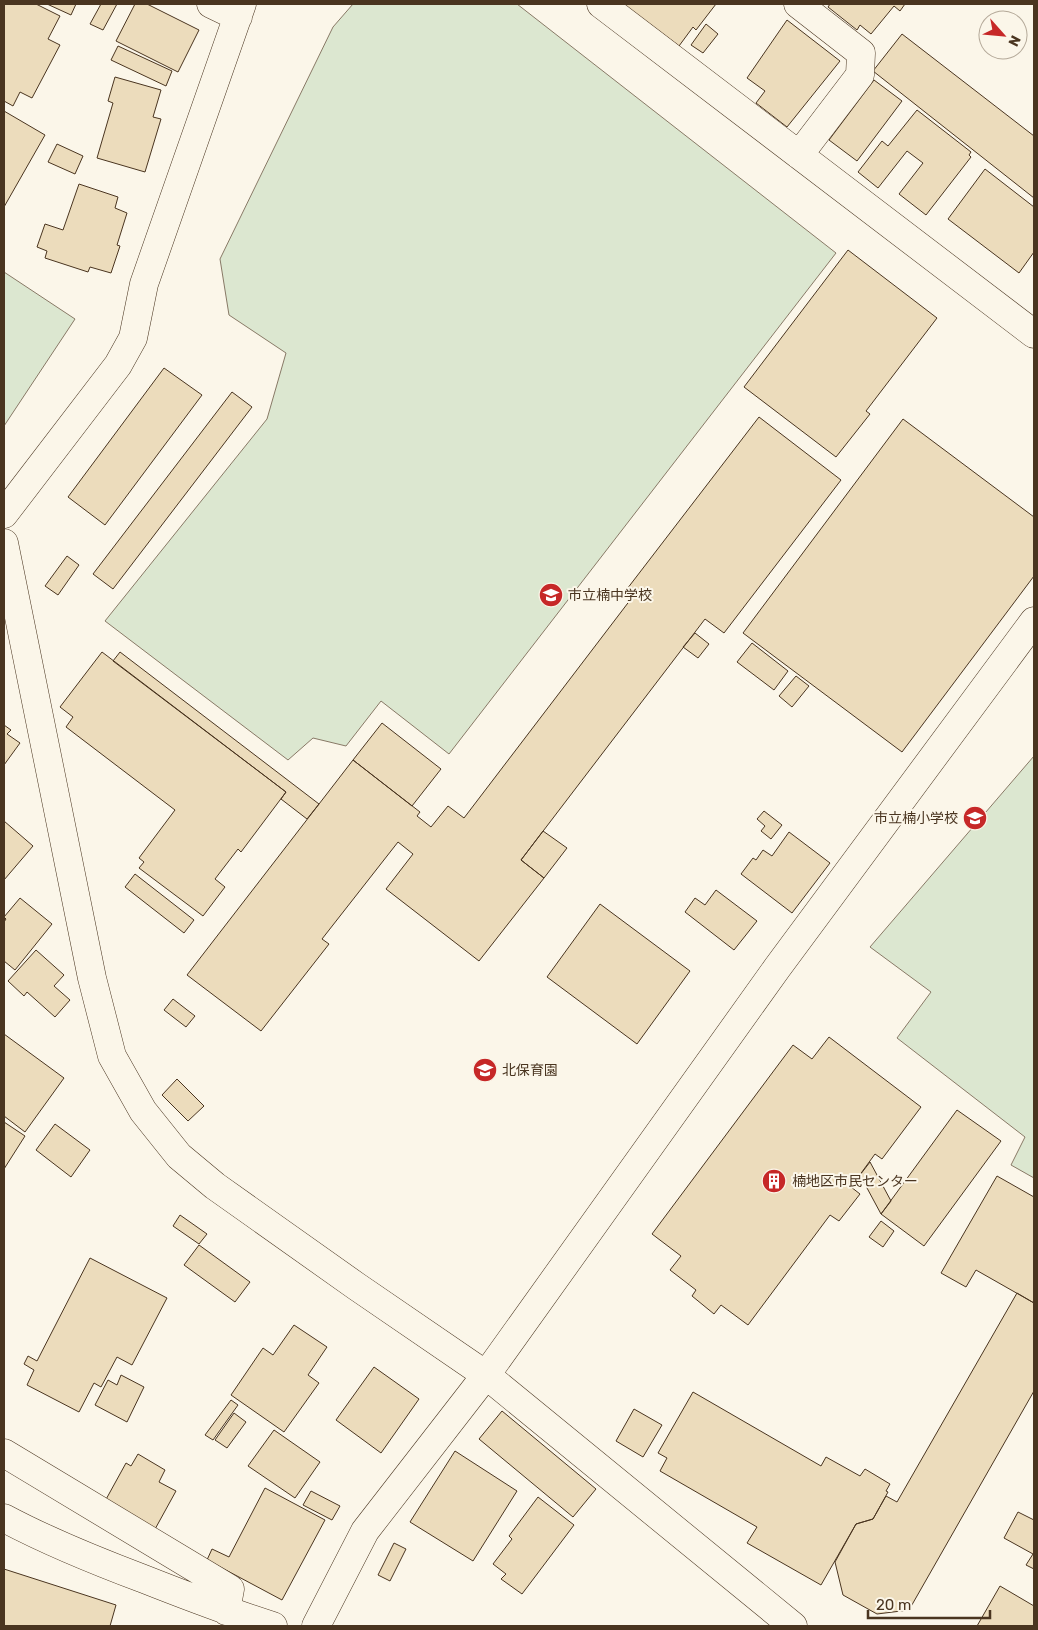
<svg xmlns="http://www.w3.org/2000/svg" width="1038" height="1630" viewBox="0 0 1038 1630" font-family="Rubik,'Noto Sans JP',sans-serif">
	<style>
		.green { fill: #dce7d0; stroke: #887966 }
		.building { fill: #ecdcbc; stroke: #4a3520 }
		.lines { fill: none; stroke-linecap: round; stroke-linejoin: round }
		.minor-casing { stroke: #4a3520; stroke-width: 29 }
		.minor { stroke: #fbf6e9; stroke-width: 28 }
		.labels { text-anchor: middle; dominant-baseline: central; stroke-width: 4; stroke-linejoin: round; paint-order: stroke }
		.poi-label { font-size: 14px; fill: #4a3520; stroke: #fbf6e9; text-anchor: start }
	</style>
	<rect width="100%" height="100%" fill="#fbf6e9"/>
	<path class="green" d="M 353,4 L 517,4 L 836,253 L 449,754 L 381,701 L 346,746 L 313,738 L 288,760 L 105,621 L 267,419 L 286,353 L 229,315 L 220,259 L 333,27 Z
		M 4,272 L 75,319 L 4,426 Z
		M 1034,756 L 1034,1178 L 1011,1165 L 1025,1137 L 897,1038 L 931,992 L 870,947 Z"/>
	<path class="building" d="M 4,4 L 36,4 L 60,16 L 48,39 L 60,45 L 32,98 L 20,92 L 13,106 L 4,101 Z
		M 47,4 L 76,4 L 71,15 Z
		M 101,4 L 117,4 L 103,30 L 90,24 Z
		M 135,4 L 147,4 L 199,30 L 178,72 L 116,41 Z
		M 623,4 L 716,4 L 696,30 L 693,27 L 679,46 Z
		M 830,4 L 905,4 L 900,11 L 894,6 L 871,34 L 860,25 L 857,30 L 828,7 Z
		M 787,20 L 840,61 L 787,127 L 756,103 L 765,91 L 747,78 Z
		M 706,24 L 718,34 L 703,53 L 691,45 Z
		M 902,34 L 1034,136 L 1034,198 L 873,71 Z
		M 118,46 L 172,71 L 166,86 L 111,60 Z
		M 115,77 L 161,90 L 153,117 L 161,119 L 145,172 L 97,158 L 113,103 L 108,101 Z
		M 874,80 L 902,101 L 857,161 L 829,140 Z
		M 917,110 L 971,152 L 969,155 L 971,157 L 926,215 L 899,194 L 923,163 L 907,151 L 878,188 L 858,172 L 882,141 L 888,146 Z
		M 4,111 L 45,135 L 4,207 Z
		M 57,144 L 83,156 L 75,174 L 48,162 Z
		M 985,169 L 1034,207 L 1034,252 L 1019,273 L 948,219 Z
		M 79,184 L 118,197 L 115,208 L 127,213 L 117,245 L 120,246 L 111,273 L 90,267 L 88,272 L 45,258 L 47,251 L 37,247 L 45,224 L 63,230 Z
		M 848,250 L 937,318 L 866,411 L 870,414 L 836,457 L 744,387 Z
		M 164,368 L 202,395 L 105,525 L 68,497 Z
		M 232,392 L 252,407 L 113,589 L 93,574 Z
		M 759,417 L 841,480 L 724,633 L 705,619 L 521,860 L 544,878 L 479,961 L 386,889 L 413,854 L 398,842 L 322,939 L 329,944 L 261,1031 L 187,975 L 353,760 L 420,812 L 417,816 L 431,827 L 448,806 L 464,818 L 634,595 L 627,589 Z
		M 903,419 L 1034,517 L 1034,576 L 902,752 L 743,633 Z
		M 67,556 L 79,565 L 58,595 L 45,586 Z
		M 695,633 L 709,644 L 698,658 L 683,647 Z
		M 752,643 L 788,671 L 774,690 L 737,662 Z
		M 102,652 L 286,792 L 241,852 L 238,849 L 215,879 L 225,887 L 203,916 L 139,868 L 144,862 L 139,858 L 175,810 L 66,727 L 73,717 L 60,707 Z
		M 120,652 L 319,804 L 307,819 L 281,799 L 286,792 L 113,661 Z
		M 796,676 L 809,686 L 792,707 L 779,696 Z
		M 382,723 L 441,769 L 412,806 L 353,760 Z
		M 4,725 L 11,730 L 7,734 L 20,743 L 4,765 Z
		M 764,811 L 782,825 L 771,839 L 761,831 L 765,826 L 757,819 Z
		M 4,821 L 33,846 L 4,880 Z
		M 543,831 L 567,848 L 544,878 L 521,860 Z
		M 789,832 L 830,863 L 792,913 L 741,874 L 753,858 L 756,860 L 763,850 L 772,856 Z
		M 135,874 L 194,920 L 184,933 L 125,887 Z
		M 716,890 L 757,921 L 734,950 L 685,912 L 695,898 L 705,905 Z
		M 20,898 L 52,924 L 15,970 L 4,961 L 4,922 L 6,919 L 4,917 Z
		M 600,904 L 690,971 L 637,1044 L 547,977 Z
		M 36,950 L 64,975 L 54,986 L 70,1000 L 55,1017 L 27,992 L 24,996 L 8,981 Z
		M 173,999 L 195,1016 L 186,1027 L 164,1010 Z
		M 4,1034 L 64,1078 L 25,1132 L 4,1116 Z
		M 829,1037 L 921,1107 L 882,1159 L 875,1154 L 851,1187 L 860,1194 L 839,1221 L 830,1215 L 748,1325 L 721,1305 L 714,1314 L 692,1296 L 696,1290 L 670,1270 L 681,1256 L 652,1234 L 793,1045 L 812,1059 Z
		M 177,1079 L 204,1106 L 188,1121 L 162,1095 Z
		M 957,1110 L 1001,1141 L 924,1246 L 881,1214 Z
		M 4,1122 L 25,1136 L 4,1169 Z
		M 55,1124 L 90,1150 L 71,1177 L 36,1150 Z
		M 870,1162 L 891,1201 L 881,1214 L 860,1175 Z
		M 997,1176 L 1034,1197 L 1034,1303 L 976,1270 L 966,1287 L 941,1273 Z
		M 180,1215 L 207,1234 L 199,1244 L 173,1226 Z
		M 881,1221 L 894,1231 L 883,1247 L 869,1237 Z
		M 199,1245 L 250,1282 L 235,1302 L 184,1265 Z
		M 90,1258 L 167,1298 L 132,1365 L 117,1357 L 101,1387 L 94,1383 L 79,1412 L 27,1385 L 34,1370 L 24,1364 L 28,1356 L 37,1361 Z
		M 1017,1293 L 1034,1303 L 1034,1391 L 909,1610 L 877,1614 L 843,1595 L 835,1562 L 856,1524 L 873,1519 L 886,1496 L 897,1502 Z
		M 294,1325 L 327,1347 L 308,1375 L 319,1383 L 284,1432 L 231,1395 L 263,1348 L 273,1355 Z
		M 374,1367 L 419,1399 L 381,1453 L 336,1420 Z
		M 121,1375 L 144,1387 L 127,1422 L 95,1405 L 108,1380 L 117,1385 Z
		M 693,1392 L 821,1466 L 826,1457 L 860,1476 L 865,1469 L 890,1484 L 886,1491 L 888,1492 L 873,1519 L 856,1524 L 821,1585 L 747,1543 L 757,1527 L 660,1471 L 667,1458 L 658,1453 Z
		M 231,1400 L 238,1405 L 213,1440 L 205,1435 Z
		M 634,1409 L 662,1425 L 643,1457 L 616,1441 Z
		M 502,1411 L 596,1489 L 573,1517 L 479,1439 Z
		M 234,1413 L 246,1422 L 227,1448 L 215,1440 Z
		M 274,1430 L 320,1462 L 295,1498 L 248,1466 Z
		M 455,1451 L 517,1491 L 473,1561 L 410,1522 Z
		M 138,1454 L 165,1470 L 159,1482 L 176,1491 L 154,1531 L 104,1503 L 126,1463 L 131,1466 Z
		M 265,1488 L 325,1520 L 282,1600 L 207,1560 L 212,1549 L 229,1557 Z
		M 311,1491 L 340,1506 L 332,1520 L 303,1505 Z
		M 538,1497 L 574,1525 L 522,1594 L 501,1579 L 506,1574 L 493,1564 L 512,1539 L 509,1536 Z
		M 1018,1512 L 1034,1520 L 1034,1569 L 1026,1565 L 1033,1554 L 1004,1538 Z
		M 394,1543 L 406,1549 L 390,1581 L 378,1575 Z
		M 4,1569 L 116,1605 L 110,1626 L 4,1626 Z
		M 1000,1586 L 1034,1606 L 1034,1626 L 977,1626 Z"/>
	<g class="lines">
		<g class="minor-casing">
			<path id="minor" d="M 211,4 L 238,17
				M 601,4 L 1034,334
				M 798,4 L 861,53 L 860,75 L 799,155
				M 4,514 L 118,365 L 133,338 L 144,284 L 242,4
				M 4,543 L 92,978 L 112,1056 L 143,1111 L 179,1156 L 215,1186 L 356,1286 L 486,1375 L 793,1626
				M 4,1453 L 230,1589 L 226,1611
				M 4,1518 C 49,1542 96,1561 144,1579 C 187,1596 229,1612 273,1626
				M 316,1626 L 365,1531 L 486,1375 L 777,968 L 1034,621"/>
		</g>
		<use href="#minor" class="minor"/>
	</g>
	<defs>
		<g id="school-disc" transform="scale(1.25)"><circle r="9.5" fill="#c62828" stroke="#fbf6e9"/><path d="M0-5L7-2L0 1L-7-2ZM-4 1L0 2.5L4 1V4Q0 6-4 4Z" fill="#fff"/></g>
		<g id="building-disc" transform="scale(1.25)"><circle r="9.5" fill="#c62828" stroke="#fbf6e9"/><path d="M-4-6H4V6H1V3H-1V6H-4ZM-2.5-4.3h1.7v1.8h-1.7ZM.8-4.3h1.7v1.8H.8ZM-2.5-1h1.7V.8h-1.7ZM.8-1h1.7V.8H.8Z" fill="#fff"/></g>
	</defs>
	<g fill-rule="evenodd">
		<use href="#school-disc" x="551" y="595"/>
		<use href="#school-disc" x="975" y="818"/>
		<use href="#school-disc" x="485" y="1070"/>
		<use href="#building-disc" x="774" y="1181"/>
	</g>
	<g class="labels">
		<g class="poi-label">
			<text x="568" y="595">市立楠中学校</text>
			<text x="958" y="818" text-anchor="end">市立楠小学校</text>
			<text x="502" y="1070">北保育園</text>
			<text x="792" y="1181">楠地区市民センター</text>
		</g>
	</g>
	<rect width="1038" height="1630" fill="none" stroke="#4a3520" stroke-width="10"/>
	<g transform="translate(1003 35) rotate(117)"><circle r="24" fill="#fbf6e9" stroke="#b4a999"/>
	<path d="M0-4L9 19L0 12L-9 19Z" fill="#c62828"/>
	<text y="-8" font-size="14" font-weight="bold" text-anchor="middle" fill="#4a3520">N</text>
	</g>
	<path d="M868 1610v8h122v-8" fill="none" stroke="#4a3520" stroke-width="2.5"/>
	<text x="876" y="1610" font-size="15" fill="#4a3520" stroke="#fbf6e9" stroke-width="4" paint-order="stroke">20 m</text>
</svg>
